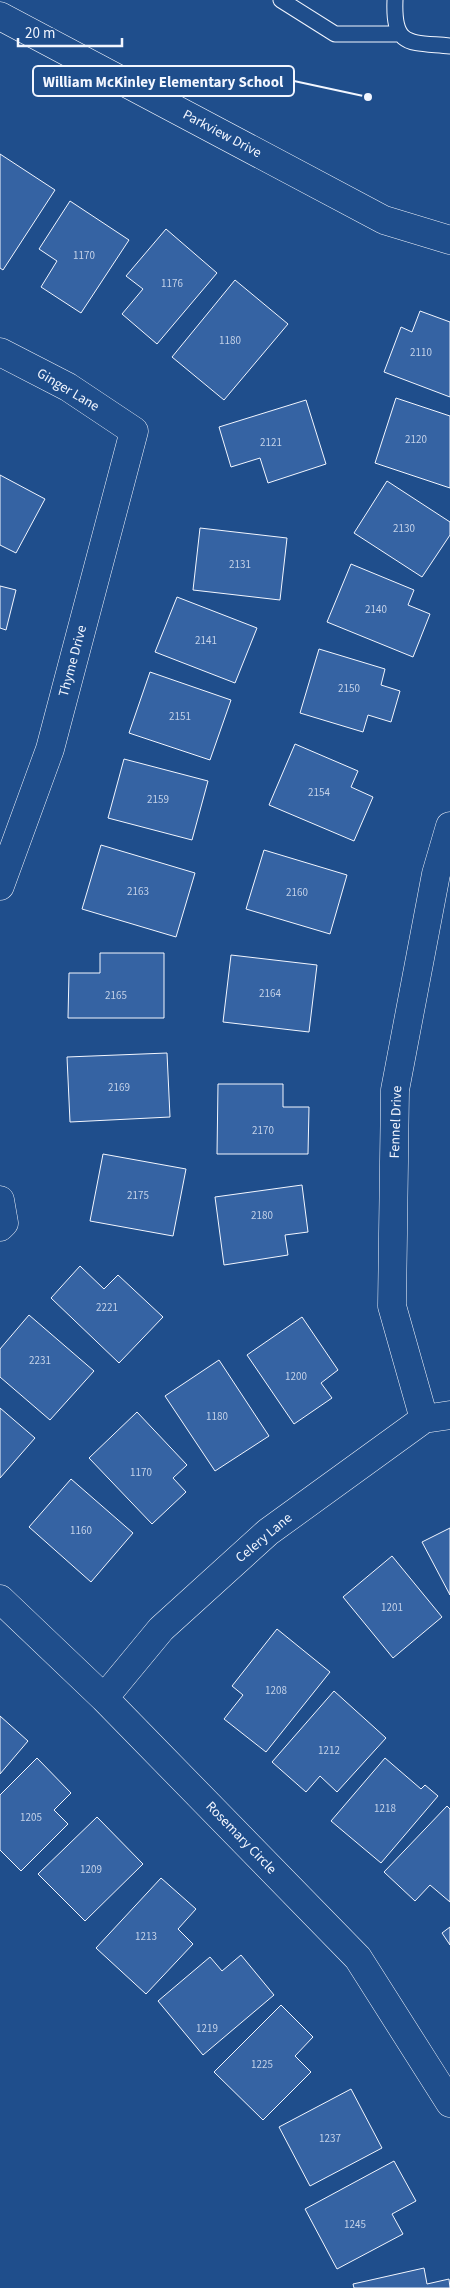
<svg xmlns="http://www.w3.org/2000/svg" width="450" height="2288" viewBox="0 0 450 2288" font-family="'Source Sans 3',sans-serif">
	<style>
		.building { fill: #3563a3; stroke: #f2f6ff }
		.lines { fill: none; stroke-linecap: round; stroke-linejoin: round }
		.lane-casing { stroke: #f2f6ff; stroke-width: 17 }
		.street-casing { stroke: #f2f6ff; stroke-width: 29 }
		.secondary-casing { stroke: #f2f6ff; stroke-width: 29 }
		.lane { stroke: #1f4e8c; stroke-width: 15 }
		.street { stroke: #1f4e8c; stroke-width: 28 }
		.secondary { stroke: #1f4e8c; stroke-width: 28 }
		.labels { text-anchor: middle; dominant-baseline: central; stroke-width: 4; stroke-linejoin: round; paint-order: stroke }
		.number-label { font-size: 11px; fill: #c3d1e8 }
		.street-label { font-size: 14px; fill: #f2f6ff; stroke: #1f4e8c }
		.leader { fill: none; stroke: #f2f6ff; stroke-width: 2 }
		.callout-dot { fill: #f2f6ff; stroke: #1f4e8c; stroke-width: 2 }
		.callout { fill: #1f4e8c; stroke: #f2f6ff; stroke-width: 2 }
		.callout-label { font-size: 15px; text-anchor: middle; font-weight: bold; fill: #f2f6ff }
	</style>
	<rect width="100%" height="100%" fill="#1f4e8c"/>
	<path class="building" d="M 0,154 L 55,190 L 3,270 L 0,268 Z
		M 70,201 L 129,240 L 81,313 L 41,287 L 57,261 L 39,249 Z
		M 166,229 L 217,273 L 157,344 L 122,314 L 143,289 L 126,276 Z
		M 235,280 L 288,324 L 224,400 L 172,357 Z
		M 420,311 L 450,322 L 450,397 L 384,372 L 401,327 L 412,332 Z
		M 396,398 L 450,416 L 450,488 L 375,463 Z
		M 306,400 L 326,464 L 268,483 L 260,458 L 231,467 L 219,427 Z
		M 0,475 L 45,499 L 16,553 L 0,545 Z
		M 387,481 L 450,522 L 450,535 L 422,577 L 354,533 Z
		M 200,528 L 287,538 L 280,600 L 193,590 Z
		M 351,564 L 414,590 L 408,605 L 430,614 L 413,657 L 327,622 Z
		M 0,586 L 16,590 L 6,630 L 0,628 Z
		M 177,597 L 257,628 L 235,683 L 155,652 Z
		M 319,649 L 385,669 L 381,685 L 400,691 L 391,722 L 368,715 L 363,732 L 300,713 Z
		M 150,672 L 231,700 L 210,760 L 129,733 Z
		M 295,744 L 358,771 L 351,787 L 373,797 L 354,841 L 269,805 Z
		M 124,759 L 208,781 L 192,840 L 108,818 Z
		M 101,845 L 195,873 L 176,937 L 82,909 Z
		M 264,850 L 347,875 L 330,934 L 246,909 Z
		M 100,953 L 164,953 L 164,1018 L 68,1018 L 69,973 L 100,973 Z
		M 231,955 L 317,965 L 309,1032 L 223,1022 Z
		M 167,1053 L 170,1117 L 70,1122 L 67,1057 Z
		M 218,1084 L 283,1084 L 283,1107 L 309,1107 L 308,1154 L 217,1154 Z
		M 103,1154 L 186,1169 L 173,1236 L 90,1221 Z
		M 302,1185 L 308,1232 L 285,1235 L 288,1255 L 224,1265 L 215,1197 Z
		M 80,1266 L 104,1289 L 118,1275 L 163,1317 L 119,1363 L 51,1298 Z
		M 29,1315 L 94,1371 L 50,1420 L 0,1377 L 0,1349 Z
		M 302,1317 L 338,1370 L 321,1383 L 332,1398 L 294,1424 L 247,1355 Z
		M 219,1360 L 269,1436 L 215,1471 L 165,1396 Z
		M 0,1408 L 35,1438 L 0,1478 Z
		M 137,1412 L 187,1465 L 173,1478 L 186,1492 L 152,1524 L 89,1458 Z
		M 71,1479 L 133,1533 L 91,1582 L 29,1527 Z
		M 450,1528 L 450,1595 L 422,1542 Z
		M 392,1556 L 442,1617 L 393,1658 L 343,1597 Z
		M 277,1629 L 330,1672 L 266,1752 L 224,1719 L 243,1695 L 232,1686 Z
		M 334,1691 L 386,1738 L 337,1792 L 320,1776 L 306,1792 L 272,1762 Z
		M 0,1716 L 28,1741 L 0,1774 Z
		M 37,1758 L 71,1793 L 54,1810 L 68,1824 L 21,1871 L 0,1850 L 0,1795 Z
		M 385,1758 L 421,1789 L 425,1785 L 438,1796 L 381,1863 L 331,1821 Z
		M 447,1806 L 450,1809 L 450,1902 L 430,1885 L 415,1901 L 384,1872 Z
		M 97,1817 L 143,1864 L 85,1921 L 38,1874 Z
		M 161,1878 L 196,1909 L 178,1929 L 193,1944 L 146,1994 L 96,1948 Z
		M 450,1927 L 450,1945 L 442,1933 Z
		M 241,1955 L 274,1995 L 203,2055 L 158,2001 L 210,1957 L 222,1971 Z
		M 281,2005 L 313,2037 L 295,2056 L 311,2072 L 263,2120 L 214,2072 Z
		M 351,2089 L 382,2148 L 310,2186 L 279,2127 Z
		M 394,2161 L 416,2201 L 392,2214 L 403,2234 L 337,2269 L 305,2209 Z
		M 424,2268 L 427,2284 L 449,2279 L 450,2288 L 354,2288 L 353,2284 Z"/>
	<g class="lines">
		<g class="lane-casing">
			<path id="lane" d="M 281,0 L 335,34 L 399,34
				M 395,0 C 393,48 410,42 450,46"/>
		</g>
		<g class="street-casing">
			<path id="street" d="M 0,352 L 68,387 L 134,431 L 50,749 L 0,886
				M 0,1200 L 4,1223 L 0,1227
				M 424,1419 L 392,1306 L 395,1090 L 436,874 L 450,826
				M 0,1599 L 104,1698 L 358,1958 L 450,2103
				M 104,1698 L 161,1629 L 268,1532 L 424,1419 L 450,1415"/>
		</g>
		<g class="secondary-casing">
			<path id="secondary" d="M 0,16 L 384,220 L 450,240"/>
		</g>
		<use href="#lane" class="lane"/>
		<use href="#street" class="street"/>
		<use href="#secondary" class="secondary"/>
	</g>
	<g class="labels">
		<g class="number-label">
			<text x="84" y="255">1170</text>
			<text x="172" y="283">1176</text>
			<text x="230" y="340">1180</text>
			<text x="421" y="352">2110</text>
			<text x="416" y="439">2120</text>
			<text x="271" y="442">2121</text>
			<text x="404" y="528">2130</text>
			<text x="240" y="564">2131</text>
			<text x="376" y="609">2140</text>
			<text x="206" y="640">2141</text>
			<text x="349" y="688">2150</text>
			<text x="180" y="716">2151</text>
			<text x="319" y="792">2154</text>
			<text x="158" y="799">2159</text>
			<text x="138" y="891">2163</text>
			<text x="297" y="892">2160</text>
			<text x="270" y="993">2164</text>
			<text x="116" y="995">2165</text>
			<text x="119" y="1087">2169</text>
			<text x="263" y="1130">2170</text>
			<text x="138" y="1195">2175</text>
			<text x="262" y="1215">2180</text>
			<text x="107" y="1307">2221</text>
			<text x="40" y="1360">2231</text>
			<text x="296" y="1376">1200</text>
			<text x="217" y="1416">1180</text>
			<text x="141" y="1472">1170</text>
			<text x="81" y="1530">1160</text>
			<text x="392" y="1607">1201</text>
			<text x="276" y="1690">1208</text>
			<text x="329" y="1750">1212</text>
			<text x="385" y="1808">1218</text>
			<text x="31" y="1817">1205</text>
			<text x="91" y="1869">1209</text>
			<text x="146" y="1936">1213</text>
			<text x="207" y="2028">1219</text>
			<text x="262" y="2064">1225</text>
			<text x="330" y="2138">1237</text>
			<text x="355" y="2224">1245</text>
		</g>
		<g class="street-label">
			<text transform="translate(222 134) rotate(28)">Parkview Drive</text>
			<text transform="translate(68 390) rotate(31)">Ginger Lane</text>
			<text transform="translate(73 661) rotate(-75)">Thyme Drive</text>
			<text transform="translate(396 1122) rotate(-88)">Fennel Drive</text>
			<text transform="translate(264 1538) rotate(-40)">Celery Lane</text>
			<text transform="translate(241 1838) rotate(46)">Rosemary Circle</text>
		</g>
	</g>
	<path class="leader" d="M368 97L294 81"/>
	<circle class="callout-dot" cx="368" cy="97" r="5"/>
	<rect class="callout" x="33" y="66" width="261" height="30" rx="5"/>
	<g class="callout-label">
		<text x="163" y="87">William McKinley Elementary School</text>
	</g>
	<path d="M18 38v8h104v-8" fill="none" stroke="#f2f6ff" stroke-width="2.5"/>
	<text x="25" y="38" font-size="15" fill="#f2f6ff" stroke="#1f4e8c" stroke-width="4" paint-order="stroke">20 m</text>
</svg>
